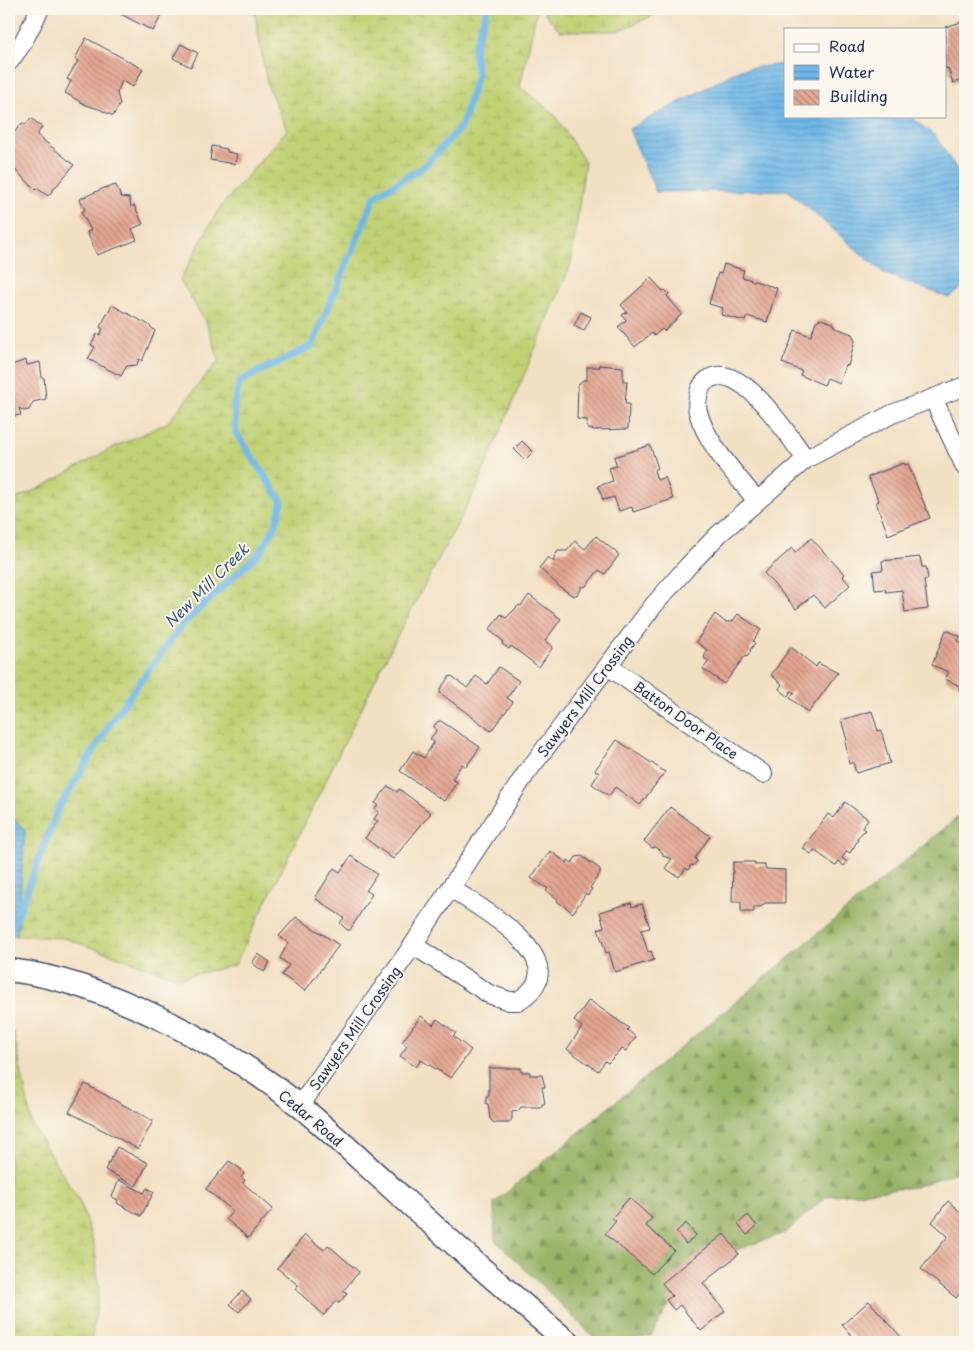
<svg xmlns="http://www.w3.org/2000/svg" width="974" height="1351" viewBox="0 0 974 1351" font-family="'Playpen Sans',sans-serif">
	<style>
		.forest { fill: url(#forest-firs); stroke: #5a7262 }
		.wetland { fill: url(#wetland-marsh); stroke: #6e806a }
		.water { fill: url(#water-rules); stroke: #4674a3 }
		.lines { fill: none; stroke-linecap: round; stroke-linejoin: round }
		.stream { stroke: #70b8e8; stroke-width: 7 }
		.building { fill: url(#building-back-hatch) }
		.minor-casing { stroke: #3b4a6d; stroke-width: 20 }
		.tertiary-casing { stroke: #3b4a6d; stroke-width: 25 }
		.minor { stroke: #fff; stroke-width: 18 }
		.tertiary { stroke: #fff; stroke-width: 22 }
		.labels { text-anchor: middle; dominant-baseline: central; stroke-width: 4; stroke-linejoin: round; paint-order: stroke }
		.street-label { font-size: 14px; fill: #1b2f5e; stroke: #fbf7ec }
		.water-label { font-size: 15px; font-style: italic; fill: #355887; stroke: #fbf7ec }
	</style>
	<defs>
		<pattern id="forest-firs" width="22" height="20" patternUnits="userSpaceOnUse" patternTransform="scale(1.25)"><rect width="22" height="20" fill="#98b466"/><path d="M5 1l3.5 6h-7zM16 11l3.5 6h-7z" fill="#7b9357"/></pattern>
		<pattern id="wetland-marsh" width="20" height="14" patternUnits="userSpaceOnUse" patternTransform="scale(1.25)"><rect width="20" height="14" fill="#c1d275"/><path d="M1 5h8M5 5V1M11 12h8M15 12V8" fill="none" stroke="#a5b568"/></pattern>
		<pattern id="water-rules" width="6" height="5" patternUnits="userSpaceOnUse" patternTransform="scale(1.25)"><rect width="6" height="5" fill="#70b8e8"/><path d="M0 2.5h6" fill="none" stroke="#5b96bf"/></pattern>
		<pattern id="building-back-hatch" width="6" height="6" patternUnits="userSpaceOnUse" patternTransform="scale(1.25)"><rect width="6" height="6" fill="#e4a691"/><path d="M-1 5l2 2M0 0l6 6M5-1l2 2" fill="none" stroke="#b8887a"/></pattern>
	</defs>
	<rect width="100%" height="100%" fill="#fbf7ec"/>
	<filter id="ink" filterUnits="userSpaceOnUse"><feTurbulence type="fractalNoise" baseFrequency=".02" numOctaves="2"/><feDisplacementMap in="SourceGraphic" scale="10" xChannelSelector="R" yChannelSelector="G"/><feConvolveMatrix kernelMatrix="1 2 1 2 8 2 1 2 1" color-interpolation-filters="sRGB"/></filter>
	<filter id="wash" filterUnits="userSpaceOnUse"><feTurbulence type="fractalNoise" baseFrequency=".0096" numOctaves="4" result="noise"/><feDisplacementMap in="SourceGraphic" scale="20" xChannelSelector="R" yChannelSelector="G"/><feGaussianBlur stdDeviation="1.12" result="paint"/><feColorMatrix in="noise" values="0 0 0 0 0 0 0 0 0 0 0 0 0 0 0 0 0 1.4 0 .05"/><feComposite in="paint" operator="in"/></filter>
	<g filter="url(#wash)">
		<rect width="100%" height="100%" fill="#f2e0c2"/>
		<path class="forest" d="M 965,811 L 965,1169 L 915,1187 L 827,1196 L 785,1233 L 693,1265 L 651,1336 L 615,1342 L 599,1342 L 495,1240 L 494,1203 Z"/>
		<path class="wetland" d="M 254,9 L 537,9 L 520,87 L 554,114 L 585,162 L 571,264 L 475,491 L 392,646 L 235,965 L 179,978 L 64,938 L 17,936 L 25,830 L 9,813 L 9,502 L 40,488 L 112,448 L 167,423 L 219,360 L 207,324 L 180,280 L 218,210 L 287,130 L 267,84 Z
			M 541,9 L 668,9 L 618,31 L 560,31 Z
			M 9,1028 L 14,1034 L 32,1125 L 80,1202 L 95,1248 L 99,1291 L 91,1342 L 9,1342 Z"/>
		<path class="water" d="M 785,64 L 785,116 L 910,116 L 936,137 L 965,182 L 965,286 L 949,298 L 885,274 L 787,190 L 656,192 L 629,129 L 741,69 Z
			M 9,813 L 25,830 L 17,936 L 9,934 Z"/>
		<g class="lines">
			<path class="stream" d="M 15,922 L 58,809 L 115,716 L 181,626 L 260,552 L 275,527 L 282,502 L 236,433 L 234,406 L 240,381 L 312,346 L 375,196 L 423,167 L 461,127 L 477,75 L 474,48 L 487,9"/>
		</g>
		<g id="blocks">
			<path class="building" d="M 111,9 L 165,9 L 153,31 Z
				M 965,21 L 965,79 L 953,83 L 948,68 L 945,69 L 945,27 Z
				M 86,38 L 143,69 L 133,87 L 122,81 L 117,93 L 120,104 L 113,116 L 99,109 L 86,105 L 65,93 L 71,81 L 67,79 L 78,61 L 75,59 Z
				M 181,44 L 198,53 L 191,67 L 173,58 Z
				M 31,118 L 42,127 L 37,135 L 74,165 L 48,196 L 37,188 L 36,190 L 14,169 L 9,175 L 9,139 L 22,123 L 25,125 Z
				M 212,146 L 227,149 L 227,152 L 237,154 L 235,164 L 210,160 Z
				M 116,185 L 121,197 L 129,198 L 131,207 L 134,205 L 143,224 L 132,229 L 137,240 L 97,255 L 87,232 L 91,230 L 81,212 L 85,210 L 80,199 L 104,188 Z
				M 724,264 L 744,270 L 742,277 L 777,288 L 767,322 L 747,316 L 745,321 L 721,315 L 723,308 L 709,304 L 718,273 L 721,274 Z
				M 651,278 L 663,291 L 665,290 L 669,294 L 667,296 L 682,314 L 664,331 L 662,329 L 654,336 L 652,333 L 635,347 L 618,327 L 626,320 L 622,315 L 627,312 L 621,305 Z
				M 112,305 L 149,325 L 155,331 L 142,361 L 139,359 L 137,365 L 127,366 L 121,376 L 88,359 L 95,347 L 91,345 L 97,334 L 100,335 L 103,329 L 100,327 Z
				M 581,312 L 591,317 L 584,331 L 574,326 Z
				M 821,319 L 833,323 L 836,328 L 852,334 L 855,341 L 848,366 L 845,365 L 839,383 L 827,378 L 824,385 L 800,375 L 802,371 L 782,363 L 795,330 L 811,336 L 816,321 Z
				M 26,360 L 27,365 L 40,362 L 42,378 L 44,378 L 46,399 L 33,402 L 29,410 L 24,411 L 19,408 L 21,415 L 9,417 L 9,366 Z
				M 599,365 L 623,367 L 623,381 L 627,381 L 625,404 L 629,404 L 628,429 L 594,430 L 587,428 L 587,420 L 577,419 L 578,384 L 583,380 L 587,380 L 587,367 L 600,367 Z
				M 522,441 L 533,452 L 525,460 L 514,449 Z
				M 650,445 L 658,468 L 654,470 L 657,480 L 665,477 L 673,499 L 633,512 L 632,507 L 619,511 L 614,497 L 603,500 L 598,486 L 613,481 L 609,468 L 617,466 L 614,457 Z
				M 904,463 L 905,465 L 908,464 L 930,518 L 888,535 L 876,502 L 879,501 L 868,477 Z
				M 596,536 L 619,555 L 605,574 L 599,570 L 585,587 L 581,586 L 581,590 L 578,594 L 573,596 L 560,587 L 539,568 L 548,557 L 554,562 L 554,557 L 558,551 L 567,551 L 575,541 L 585,549 Z
				M 811,538 L 844,574 L 842,576 L 850,585 L 825,608 L 813,595 L 796,609 L 764,573 L 792,548 L 795,553 Z
				M 920,557 L 922,567 L 926,567 L 928,579 L 924,580 L 928,609 L 905,612 L 902,590 L 886,592 L 885,589 L 875,590 L 873,571 L 883,570 L 882,561 Z
				M 529,595 L 561,619 L 545,641 L 553,647 L 539,667 L 511,646 L 509,649 L 502,644 L 503,641 L 489,630 L 501,614 L 506,618 L 519,605 L 521,606 Z
				M 715,614 L 725,622 L 732,622 L 738,614 L 761,630 L 753,641 L 755,643 L 750,650 L 751,651 L 747,657 L 745,656 L 724,684 L 703,669 L 709,661 L 704,658 L 707,650 L 696,642 Z
				M 946,630 L 960,636 L 958,641 L 965,644 L 965,692 L 959,689 L 960,686 L 945,679 L 949,672 L 932,665 Z
				M 791,647 L 816,667 L 818,663 L 838,673 L 808,713 L 790,698 L 795,693 L 791,691 L 788,696 L 779,689 L 782,684 L 771,675 Z
				M 499,667 L 519,681 L 507,698 L 513,702 L 491,731 L 440,693 L 440,689 L 449,677 L 452,676 L 467,688 L 476,676 L 487,684 Z
				M 872,711 L 878,731 L 881,730 L 890,763 L 856,773 L 853,762 L 849,764 L 845,741 L 847,740 L 841,720 Z
				M 438,721 L 441,721 L 480,747 L 466,767 L 462,764 L 452,779 L 457,782 L 444,801 L 400,771 L 413,751 L 424,758 L 434,742 L 430,739 L 436,731 L 434,726 Z
				M 617,740 L 665,772 L 640,805 L 615,787 L 609,796 L 592,784 L 599,773 L 595,770 Z
				M 388,786 L 397,792 L 399,789 L 431,813 L 393,859 L 365,838 L 378,821 L 374,819 L 379,812 L 375,809 L 378,805 L 375,803 Z
				M 845,802 L 868,819 L 862,828 L 865,830 L 856,839 L 858,840 L 850,853 L 847,851 L 842,858 L 847,862 L 844,866 L 839,862 L 836,866 L 814,850 L 811,854 L 803,848 L 828,814 L 834,818 Z
				M 670,807 L 710,836 L 697,855 L 695,859 L 697,861 L 693,866 L 691,865 L 688,870 L 686,868 L 679,877 L 665,868 L 672,859 L 663,856 L 663,853 L 655,847 L 652,848 L 644,841 Z
				M 550,851 L 567,863 L 568,860 L 572,863 L 576,857 L 582,856 L 600,869 L 600,873 L 590,888 L 592,889 L 588,895 L 586,893 L 573,913 L 557,901 L 558,899 L 546,891 L 548,889 L 531,878 Z
				M 351,856 L 377,874 L 366,891 L 372,894 L 350,930 L 347,930 L 340,923 L 344,918 L 315,898 L 334,868 L 340,872 Z
				M 733,862 L 755,862 L 755,865 L 765,865 L 765,869 L 785,870 L 785,903 L 765,903 L 761,907 L 754,907 L 754,912 L 741,912 L 741,902 L 732,902 Z
				M 631,903 L 632,907 L 642,904 L 650,928 L 641,930 L 648,952 L 651,951 L 654,960 L 615,972 L 609,952 L 606,953 L 598,929 L 604,927 L 600,912 Z
				M 296,917 L 339,945 L 305,991 L 282,975 L 289,965 L 280,958 L 288,943 L 279,936 Z
				M 258,954 L 270,962 L 264,972 L 252,963 Z
				M 589,1000 L 629,1028 L 627,1030 L 636,1037 L 626,1051 L 622,1049 L 608,1063 L 605,1061 L 598,1071 L 567,1049 L 582,1027 L 574,1021 Z
				M 421,1016 L 433,1025 L 437,1019 L 456,1033 L 453,1036 L 471,1050 L 451,1078 L 421,1060 L 416,1067 L 400,1056 L 407,1046 L 402,1042 Z
				M 489,1068 L 521,1068 L 521,1072 L 530,1072 L 530,1075 L 542,1075 L 545,1087 L 542,1087 L 545,1104 L 542,1104 L 542,1107 L 521,1107 L 518,1111 L 512,1112 L 512,1119 L 509,1123 L 494,1123 L 490,1119 L 488,1104 L 486,1104 L 486,1096 L 489,1096 Z
				M 85,1084 L 153,1121 L 138,1149 L 69,1112 Z
				M 117,1147 L 148,1163 L 136,1186 L 105,1170 Z
				M 229,1161 L 241,1169 L 244,1174 L 241,1177 L 245,1180 L 243,1183 L 273,1209 L 248,1238 L 226,1219 L 233,1211 L 206,1189 Z
				M 119,1180 L 144,1193 L 147,1188 L 154,1192 L 141,1216 L 117,1203 L 118,1200 L 112,1197 Z
				M 629,1198 L 652,1218 L 646,1226 L 674,1250 L 652,1274 L 605,1234 L 616,1221 L 612,1218 Z
				M 948,1201 L 965,1216 L 965,1223 L 962,1227 L 965,1230 L 965,1287 L 956,1298 L 921,1269 L 948,1236 L 932,1222 Z
				M 748,1215 L 757,1226 L 747,1235 L 738,1224 Z
				M 686,1223 L 696,1235 L 686,1244 L 676,1232 Z
				M 724,1234 L 739,1254 L 703,1283 L 725,1311 L 701,1331 L 680,1305 L 674,1310 L 666,1300 L 672,1296 L 662,1283 Z
				M 305,1235 L 324,1250 L 328,1245 L 359,1272 L 343,1291 L 347,1294 L 339,1303 L 336,1301 L 324,1315 L 295,1289 L 298,1285 L 277,1268 Z
				M 242,1291 L 251,1299 L 239,1312 L 230,1304 Z
				M 869,1301 L 903,1339 L 899,1342 L 858,1342 L 842,1325 Z"/>
		</g>
	</g>
	<g filter="url(#ink)">
		<use href="#blocks" fill-opacity="0" stroke="#3b4a6d" stroke-width="1"/>
		<g class="lines">
			<g class="minor-casing">
				<path id="minor" d="M 9,62 L 22,44 L 40,9
					M 933,398 L 965,467
					M 757,501 C 736,474 707,445 698,412 C 696,405 698,389 704,383 C 736,350 790,439 806,459
					M 608,666 L 763,774
					M 413,945 L 489,994 L 509,1001 L 518,1001 C 582,962 480,909 451,888
					M 300,1106 L 413,945 L 525,775 L 653,606 L 688,566 L 719,534 L 806,459 L 892,414 L 965,386"/>
			</g>
			<g class="tertiary-casing">
				<path id="tertiary" d="M 9,970 C 105,981 226,1046 301,1107 C 336,1136 369,1168 403,1198 C 457,1247 512,1296 568,1342"/>
			</g>
			<use href="#minor" class="minor"/>
			<use href="#tertiary" class="tertiary"/>
		</g>
	</g>
	<g class="labels">
		<g class="street-label">
			<text transform="translate(585 696) rotate(-53)">Sawyers Mill Crossing</text>
			<text transform="translate(686 720) rotate(35)">Batton Door Place</text>
			<text transform="translate(355 1028) rotate(-55)">Sawyers Mill Crossing</text>
			<text transform="translate(311 1118) rotate(40)">Cedar Road</text>
		</g>
		<g class="water-label">
			<text transform="translate(206 585) rotate(-45)">New Mill Creek</text>
		</g>
	</g>
	<rect width="974" height="1351" fill="none" stroke="#fbf7ec" stroke-width="30"/>
	<rect x="784" y="28" width="162" height="90" fill="#fbf7ec" stroke="#a1a7b3"/>
	<rect x="794" y="44" width="25" height="8" fill="#ffffff" stroke="#a1a7b3"/>
	<text x="829" y="52" font-size="15" fill="#1b2f5e">Road</text>
	<rect x="794" y="65" width="25" height="15" fill="url(#water-rules)" stroke="#a1a7b3"/>
	<text x="829" y="78" font-size="15" fill="#1b2f5e">Water</text>
	<rect x="794" y="90" width="25" height="15" fill="url(#building-back-hatch)" stroke="#a1a7b3"/>
	<text x="829" y="102" font-size="15" fill="#1b2f5e">Building</text>
</svg>
